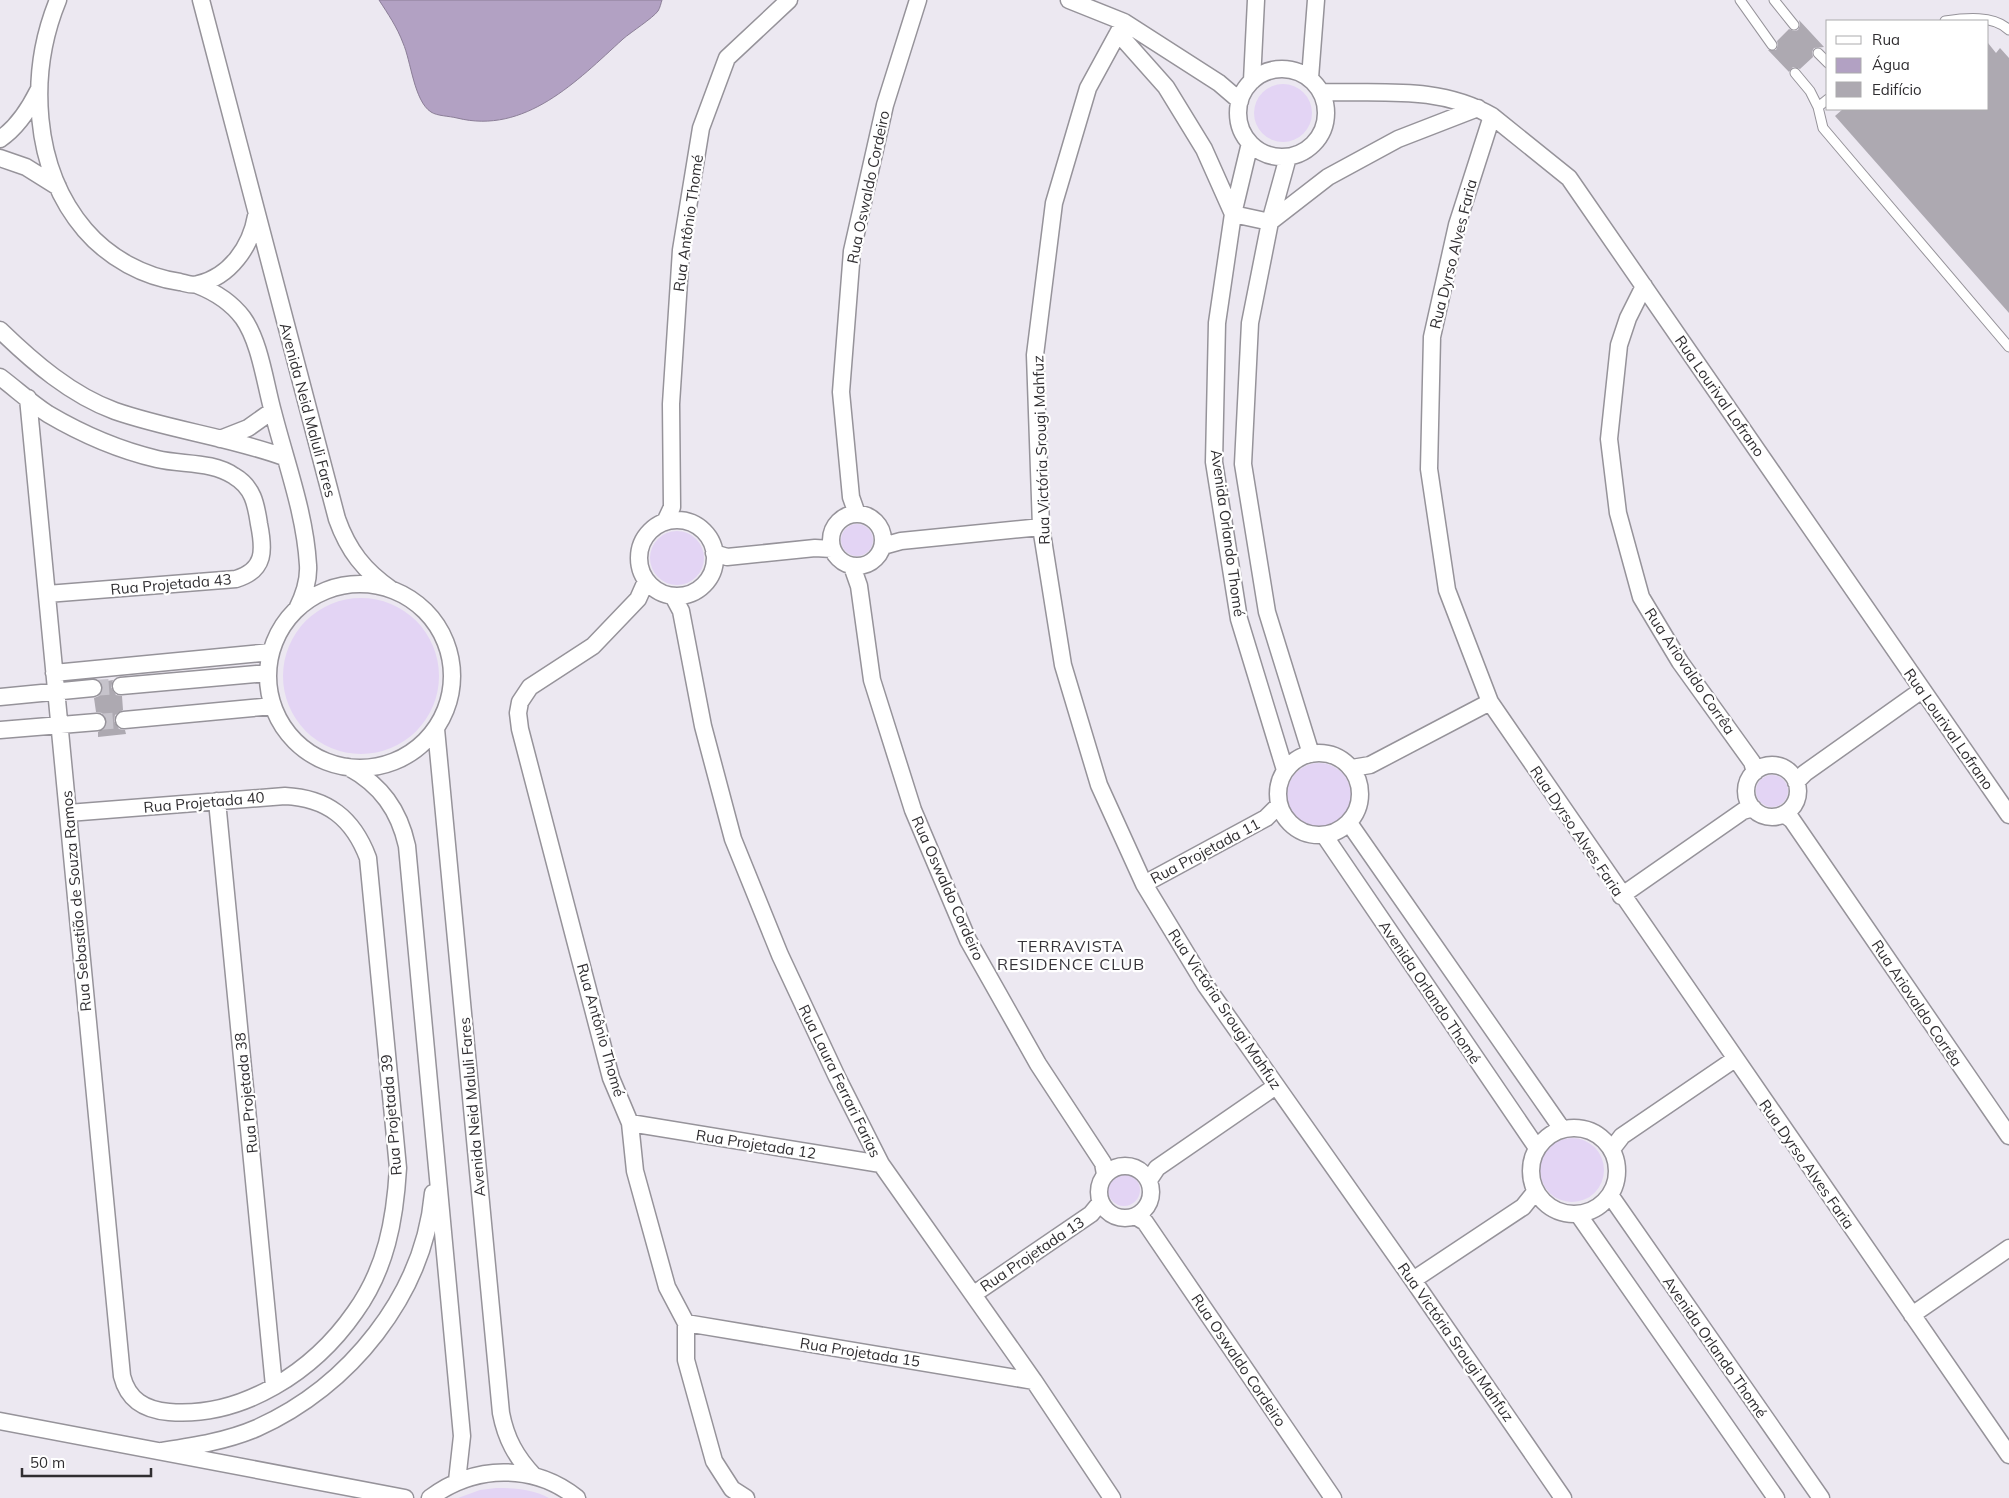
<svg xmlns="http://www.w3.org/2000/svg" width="2009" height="1498" viewBox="0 0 2009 1498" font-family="Mulish,sans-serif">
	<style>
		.green { fill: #e3d4f4 }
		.water { fill: #b2a1c3; stroke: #8b7e97 }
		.building { fill: #ada9b1 }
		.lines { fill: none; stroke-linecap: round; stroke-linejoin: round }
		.minor-tunnel { stroke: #c6c3cb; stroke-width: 16; stroke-dasharray: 16 8; stroke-linecap: butt }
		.service-casing { stroke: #96939a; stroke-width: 11 }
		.minor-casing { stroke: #96939a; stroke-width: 19 }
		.service { stroke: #fff; stroke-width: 9 }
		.minor { stroke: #fff; stroke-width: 16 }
		.labels { text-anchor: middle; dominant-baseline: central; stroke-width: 4.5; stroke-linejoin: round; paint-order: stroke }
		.street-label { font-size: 15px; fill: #302e31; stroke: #fff }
		.neighbourhood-label { font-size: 16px; letter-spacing: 1px; fill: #363339; stroke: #fff }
	</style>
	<rect width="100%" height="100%" fill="#ece8f1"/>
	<path class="green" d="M1254 113a29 29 0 1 1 58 0a29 29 0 1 1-58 0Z
		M841 540a16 16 0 1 1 32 0a16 16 0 1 1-32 0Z
		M650 558a27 27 0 1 1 54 0a27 27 0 1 1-54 0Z
		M283 676a78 78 0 1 1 156 0a78 78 0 1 1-156 0Z
		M1287 795a32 32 0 1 1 64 0a32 32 0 1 1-64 0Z
		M1756 791a16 16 0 1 1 32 0a16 16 0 1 1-32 0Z
		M1540 1170a32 32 0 1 1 64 0a32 32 0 1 1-64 0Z
		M1108 1190a16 16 0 1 1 32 0a16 16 0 1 1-32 0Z
		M 496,1488 C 515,1488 532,1489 549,1498 L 458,1498 L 480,1490 Z"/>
	<path class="water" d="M 379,0 L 662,0 C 661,3 660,8 658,11 C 653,18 631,32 623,39 C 577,81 525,135 457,118 C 449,116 437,116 431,112 C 414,101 411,61 403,43 C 397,27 388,14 379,0 Z"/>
	<path class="building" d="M 1799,20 L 1824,47 L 1814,48 L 1812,52 L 1813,57 L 1800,69 L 1793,67 L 1789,72 L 1768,50 L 1776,50 L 1778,45 L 1777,41 L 1789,29 L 1794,31 L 1798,30 L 1800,25 Z
		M 1988,43 L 1996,53 L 2000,48 L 2009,58 L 2009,313 L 1835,116 L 1843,109 L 1988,109 Z
		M 113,680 L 111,687 L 116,695 L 122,696 L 123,710 L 115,715 L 114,721 L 119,729 L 125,730 L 126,734 L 98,737 L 98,732 L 106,727 L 107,721 L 102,713 L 96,712 L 94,698 L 99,696 L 102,692 L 103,687 L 101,682 Z"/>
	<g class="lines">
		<path class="minor-tunnel" d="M 93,688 L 121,686
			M 97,722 L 124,720"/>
		<g class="service-casing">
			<path id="service" d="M 1740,0 L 1772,45
				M 1774,0 L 1794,25
				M 1945,21 C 1965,18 1994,15 2009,30
				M 1818,53 L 1828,63
				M 1795,73 L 1810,91 L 1818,107 L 1823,128 L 2009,347
				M 1818,107 L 1828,99"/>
		</g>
		<g class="minor-casing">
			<path id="minor" d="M 58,0 C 28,73 32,168 85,230 C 109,258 144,277 180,282 C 185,283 193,286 198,284 C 230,277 251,246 256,216
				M 201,0 L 337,519 C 348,550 364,571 392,590
				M 1069,0 L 1124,22 L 1219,83 L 1240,101
				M 1124,22 L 1088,88 L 1054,203 L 1035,355 L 1041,527 L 1063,665 L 1099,785 L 1144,884 L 1206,986 L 1413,1280 L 1563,1498
				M 1118,33 L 1166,87 L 1204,149 L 1233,214 L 1270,222 L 1328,177 L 1398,139 L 1478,108
				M1238 113a44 44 0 1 1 88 0a44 44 0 1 1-88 0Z
				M 1310,78 L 1316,0
				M 1252,81 L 1256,0
				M 1321,92 C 1380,94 1439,85 1492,116 L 1569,178 L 2009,815
				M 1492,116 L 1457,225 L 1432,337 L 1429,469 L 1447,590 L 1490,702 L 2009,1455
				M 0,139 C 18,127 29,109 38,91
				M 1250,143 L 1233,214 L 1217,323 L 1214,462 L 1239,619 L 1285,770
				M 1288,157 L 1270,222 L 1250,323 L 1243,464 L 1267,612 L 1311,754
				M 0,158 L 26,167 L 58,187
				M 197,285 C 215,292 231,302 243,318 C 260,342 265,383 273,412 C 286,463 305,513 308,565 C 309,580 304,595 297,609
				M 1644,286 L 1628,318 L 1619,345 L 1609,439 L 1618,513 L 1641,597 L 1680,662 L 1752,762 L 1755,772
				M 0,330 C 33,362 71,395 115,411 C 170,430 229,437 284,457
				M 0,377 C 16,389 31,403 48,414 C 82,434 119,450 157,459 C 182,465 212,461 234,476 C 253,487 256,504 259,524 C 264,549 266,570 236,579 L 47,594
				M 28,398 L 122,1376 C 128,1400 145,1410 169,1412 C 243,1418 314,1371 355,1312 C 386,1269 395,1220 398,1168 L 368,858 C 353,818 327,798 285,796 L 68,813
				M 220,439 L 248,428 L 272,411
				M831 540a26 26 0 1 1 52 0a26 26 0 1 1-52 0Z
				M 857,514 L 851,497 L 841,392 L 852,251 L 885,105 L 918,0
				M639 558a38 38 0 1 1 76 0a38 38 0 1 1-76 0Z
				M 665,522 L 672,507 L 671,404 L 681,250 L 701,128 L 727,58 L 789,0
				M 883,546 L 901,541 L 1041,527
				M 714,553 L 727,557 L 815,548 L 832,549
				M 852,566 L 859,586 L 872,680 L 913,810 L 968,940 L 1038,1064 L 1103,1163 L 1105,1174
				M 646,581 L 638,599 L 593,646 L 530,687 L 520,702 L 518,713 L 520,729 L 611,1078 L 630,1123 L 635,1171 L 667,1287 L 686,1323 L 686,1360 L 714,1461 L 732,1489 L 746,1498
				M268 676a92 92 0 1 1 184 0a92 92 0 1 1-184 0Z
				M 673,596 L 681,611 L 703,726 L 733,839 L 780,955 L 837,1077 L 881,1164 L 1034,1381 L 1112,1498
				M 54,673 L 271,652
				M 121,686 L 267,673
				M 0,697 L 93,688
				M 124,720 L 273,706
				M 436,729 L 501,1413 C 506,1439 516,1457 534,1476
				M 0,730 L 97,722
				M1278 794a41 41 0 1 1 82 0a41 41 0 1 1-82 0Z
				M1746 791a26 26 0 1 1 52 0a26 26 0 1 1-52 0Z
				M 348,767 C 381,785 399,810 407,846 L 462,1436 L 457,1481
				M 1352,768 L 1370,765 L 1490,702
				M 1796,782 L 1805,773 L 1922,690
				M 217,801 L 274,1386
				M 1784,814 L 1792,820 L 2009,1136
				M 1349,823 L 1562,1129
				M 1324,835 L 1537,1148
				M 1144,884 L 1266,818 L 1279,805
				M 1621,896 L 1743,811 L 1753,808
				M 630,1123 L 881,1164
				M1531 1171a43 43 0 1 1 86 0a43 43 0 1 1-86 0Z
				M 1612,1149 L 1622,1136 L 1735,1059
				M1099 1192a26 26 0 1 1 52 0a26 26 0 1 1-52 0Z
				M 1149,1180 L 1157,1168 L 1276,1086
				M 1610,1195 L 1821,1498
				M 1578,1214 L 1776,1498
				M 1135,1216 L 1145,1222 L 1333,1498
				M 1413,1280 L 1523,1207 L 1535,1192
				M 974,1294 L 1091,1214 L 1100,1203
				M 1912,1315 L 2009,1248
				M 686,1323 L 1034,1381
				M 0,1421 L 405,1498
				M 162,1451 C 194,1446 227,1441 257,1428 C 349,1387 424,1295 433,1193
				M 430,1498 C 474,1465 533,1463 577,1498"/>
		</g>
		<use href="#service" class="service"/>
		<use href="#minor" class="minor"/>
	</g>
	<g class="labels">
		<g class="street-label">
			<text transform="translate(868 187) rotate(-78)">Rua Oswaldo Cordeiro</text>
			<text transform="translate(688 223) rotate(-82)">Rua Antônio Thomé</text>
			<text transform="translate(1453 254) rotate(-76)">Rua Dyrso Alves Faria</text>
			<text transform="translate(1720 396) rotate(55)">Rua Lourival Lofrano</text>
			<text transform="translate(308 410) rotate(75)">Avenida Neid Maluli Fares</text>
			<text transform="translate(1041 450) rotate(-92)">Rua Victória Srougi Mahfuz</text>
			<text transform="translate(1228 533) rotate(82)">Avenida Orlando Thomé</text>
			<text transform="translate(171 584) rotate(-5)">Rua Projetada 43</text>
			<text transform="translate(1690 671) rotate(56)">Rua Ariovaldo Corrêa</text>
			<text transform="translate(1949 729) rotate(55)">Rua Lourival Lofrano</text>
			<text transform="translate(204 802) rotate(-5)">Rua Projetada 40</text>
			<text transform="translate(1577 831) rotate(56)">Rua Dyrso Alves Faria</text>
			<text transform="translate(1205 851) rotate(-28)">Rua Projetada 11</text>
			<text transform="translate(948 888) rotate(66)">Rua Oswaldo Cordeiro</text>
			<text transform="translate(76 901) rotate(-95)">Rua Sebastião de Souza Ramos</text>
			<text transform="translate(1430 992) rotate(56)">Avenida Orlando Thomé</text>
			<text transform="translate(1917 1003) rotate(56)">Rua Ariovaldo Corrêa</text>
			<text transform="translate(1225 1009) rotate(56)">Rua Victória Srougi Mahfuz</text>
			<text transform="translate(601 1030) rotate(74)">Rua Antônio Thomé</text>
			<text transform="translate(840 1081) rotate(64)">Rua Laura Ferrari Farias</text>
			<text transform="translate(246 1093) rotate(-96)">Rua Projetada 38</text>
			<text transform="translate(472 1107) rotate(-95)">Avenida Neid Maluli Fares</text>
			<text transform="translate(391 1115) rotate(-95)">Rua Projetada 39</text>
			<text transform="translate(756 1144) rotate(9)">Rua Projetada 12</text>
			<text transform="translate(1807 1164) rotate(55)">Rua Dyrso Alves Faria</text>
			<text transform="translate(1032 1254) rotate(-34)">Rua Projetada 13</text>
			<text transform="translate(1456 1342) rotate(55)">Rua Victória Srougi Mahfuz</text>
			<text transform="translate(1715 1347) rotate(55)">Avenida Orlando Thomé</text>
			<text transform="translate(860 1352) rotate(9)">Rua Projetada 15</text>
			<text transform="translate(1239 1360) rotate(56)">Rua Oswaldo Cordeiro</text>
		</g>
		<g class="neighbourhood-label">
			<text x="1071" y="946">TERRAVISTA<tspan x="1071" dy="18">RESIDENCE CLUB</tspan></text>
		</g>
	</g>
	<rect x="1826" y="20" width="162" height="90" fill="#ffffff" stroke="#acabad"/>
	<rect x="1836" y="36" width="25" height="8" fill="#ffffff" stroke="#acabad"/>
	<text x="1872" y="45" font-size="15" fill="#302e31">Rua</text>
	<rect x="1836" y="58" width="25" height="15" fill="#b2a1c3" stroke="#acabad"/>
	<text x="1872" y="70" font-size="15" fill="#302e31">Água</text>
	<rect x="1836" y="82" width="25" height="15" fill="#ada9b1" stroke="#acabad"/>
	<text x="1872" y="95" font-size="15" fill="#302e31">Edifício</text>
	<path d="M22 1468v8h129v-8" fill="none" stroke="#302e31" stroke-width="2.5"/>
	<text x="30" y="1468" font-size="15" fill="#302e31" stroke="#ffffff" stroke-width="4" paint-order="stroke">50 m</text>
</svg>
